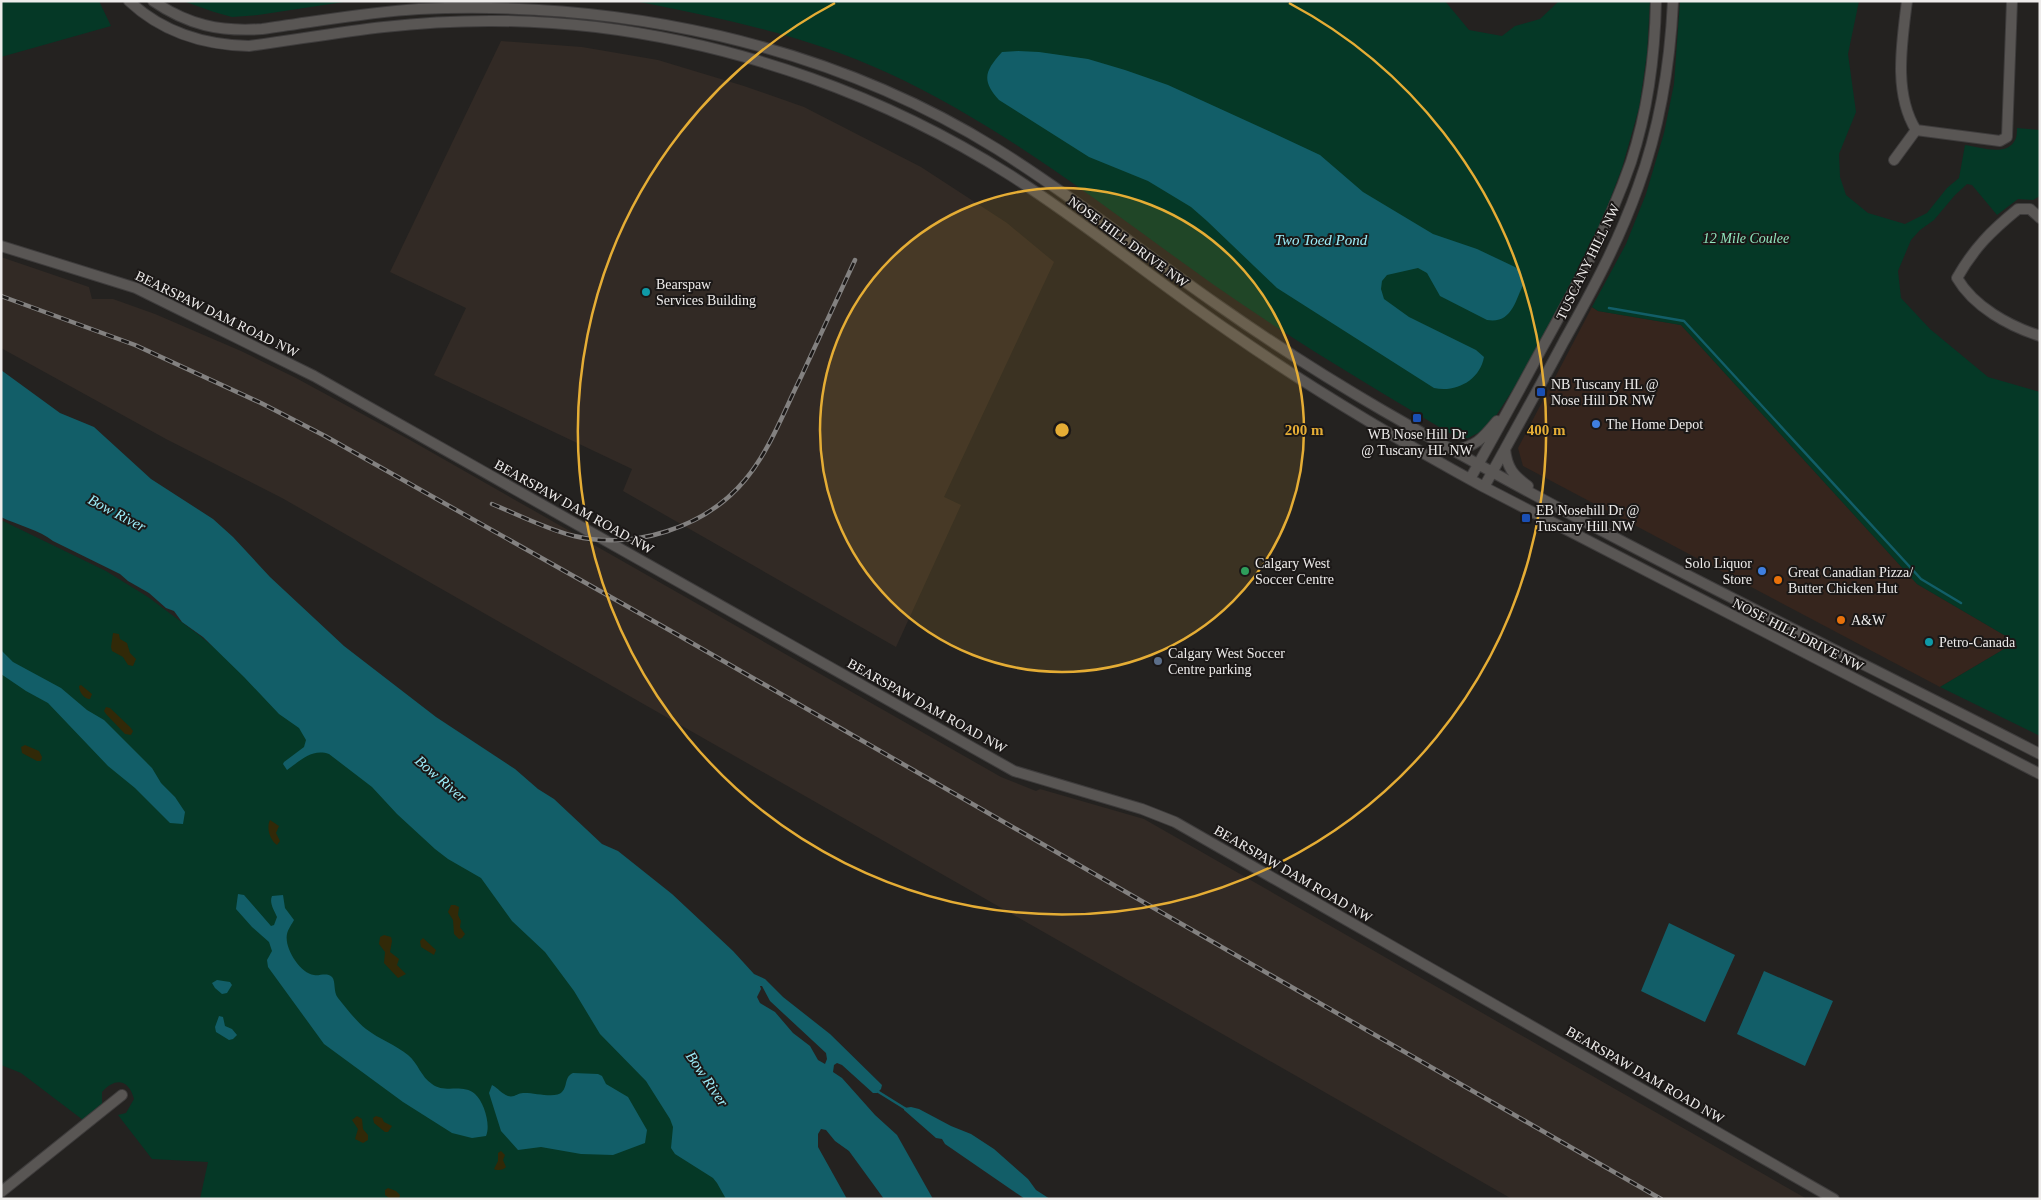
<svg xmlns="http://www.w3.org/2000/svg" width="2041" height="1200" viewBox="0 0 2041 1200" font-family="'Times New Roman',serif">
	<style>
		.commercial { fill: #36251d }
		.built { fill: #322a25 }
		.green { fill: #053826 }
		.sand { fill: #312908 }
		.water { fill: #125e68; fill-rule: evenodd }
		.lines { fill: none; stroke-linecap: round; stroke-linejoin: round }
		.stream { stroke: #125e68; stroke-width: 2.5 }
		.minor-casing { stroke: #3e3c3c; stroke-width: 12 }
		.minor { stroke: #595654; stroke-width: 10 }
		.rail-casing { stroke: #838180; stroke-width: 4.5 }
		.rail { stroke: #1b1817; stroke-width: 2.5; stroke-dasharray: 8; stroke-linecap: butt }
		.ring { fill: none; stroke: #e5ad35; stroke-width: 2.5 }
		.culture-dot { fill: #0f9aa8; stroke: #1b1817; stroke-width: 2 }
		.transit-dot { fill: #1a4fb4; stroke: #1b1817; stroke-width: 2 }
		.shop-dot { fill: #3f7fe0; stroke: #1b1817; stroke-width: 2 }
		.leisure-dot { fill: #2e9e5b; stroke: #1b1817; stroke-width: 2 }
		.food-dot { fill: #e8710a; stroke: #1b1817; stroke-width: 2 }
		.service-dot { fill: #5c6f8a; stroke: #1b1817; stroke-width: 2 }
		.labels { text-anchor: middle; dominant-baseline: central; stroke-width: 4; stroke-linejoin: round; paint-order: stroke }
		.park-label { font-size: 14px; font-style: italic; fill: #91e6be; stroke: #1b1817 }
		.street-label { font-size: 14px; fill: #eeeceb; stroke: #1b1817 }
		.poi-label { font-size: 14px; fill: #eeeceb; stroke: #1b1817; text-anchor: start }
		.water-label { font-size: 15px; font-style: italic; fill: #9deefa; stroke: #1b1817 }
		.centre { fill: #e5ad35; stroke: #1b1817; stroke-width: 2.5 }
		.ring-label { font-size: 15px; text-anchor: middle; font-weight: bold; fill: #e5ad35; stroke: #1b1817; stroke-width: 4; stroke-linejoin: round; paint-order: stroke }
	</style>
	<rect width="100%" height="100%" fill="#242220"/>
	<path class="commercial" d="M 1592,307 L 1598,311 L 1681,325 L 1917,584 L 2016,642 L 1940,687 L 1523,466 L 1518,448 Z"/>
	<path class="built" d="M 501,41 L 582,47 L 658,60 L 744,86 L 804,107 L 921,167 L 1007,223 L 1054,262 L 944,497 L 961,505 L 896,647 L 623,491 L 632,469 L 434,375 L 466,308 L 390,272 Z
		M 1,257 L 89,287 L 92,299 L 113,299 L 155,314 L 241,351 L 296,378 L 410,440 L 1001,777 L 1036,791 L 1040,789 L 1144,819 L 1807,1199 L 1512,1199 L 282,498 L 166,439 L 1,348 Z"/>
	<path class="green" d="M 1,1 L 99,1 L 111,26 L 1,57 Z
		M 183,1 L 350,1 L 258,15 L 232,17 L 214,12 Z
		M 635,1 L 1445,1 L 1469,30 L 1502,36 L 1515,26 L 1540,19 L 1559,1 L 1650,1 L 1647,54 L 1639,108 L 1622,168 L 1595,239 L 1523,374 L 1488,428 L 1466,439 L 1453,435 C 1372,387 1291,339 1214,285 C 1108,210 1007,128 888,73 C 808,36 721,18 635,1 Z
		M 1680,1 L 1859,1 L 1848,54 L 1856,112 L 1839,154 L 1840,177 L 1846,195 L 1868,213 L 1905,224 L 1927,213 L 1947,188 L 1959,178 L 1965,145 C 1980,147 2007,157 2015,140 C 2017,137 2017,131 2017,128 L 2040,130 L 2040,196 L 2033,200 L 2018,199 L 1997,215 L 1972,185 L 1967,184 L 1955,195 L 1934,220 L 1920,230 L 1911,240 L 1898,271 L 1901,298 L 1930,329 L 1988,377 L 2040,392 L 2040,736 L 1940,687 L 2016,642 L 1917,584 L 1681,325 L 1598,311 L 1592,307 L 1626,244 L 1646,194 L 1664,133 L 1674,84 Z
		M 1,520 L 106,571 L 148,597 L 199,635 L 490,876 L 738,1199 L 200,1199 L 208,1162 L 152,1159 L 118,1115 L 126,1113 L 134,1099 C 129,1079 115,1077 102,1092 L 102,1104 L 83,1120 L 21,1073 L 1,1065 Z"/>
	<path class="sand" d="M 113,633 L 119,634 L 120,639 L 127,643 L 130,653 L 136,659 L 133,666 L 128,665 L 123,657 L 112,651 L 111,647 Z
		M 81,685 L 92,694 L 90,699 C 84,699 79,692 79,686 Z
		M 106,707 L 110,708 L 130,727 L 133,731 L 131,735 L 125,734 L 106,714 L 104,711 Z
		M 25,745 L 39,751 L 42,757 L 41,761 L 37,761 L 22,753 L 21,747 Z
		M 270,820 L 279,826 L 276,833 L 280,841 L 277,845 C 270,840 266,828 270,820 Z
		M 451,905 L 455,905 L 459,907 L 458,915 L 461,921 L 460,927 L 465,934 L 462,938 L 459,939 L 454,934 L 453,920 L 448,912 Z
		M 384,935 L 391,937 L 392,941 L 390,952 L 399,959 L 397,965 L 406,974 L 398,978 L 384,963 L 385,952 L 379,944 L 380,937 Z
		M 423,938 L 436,950 L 434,955 L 421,947 L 420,941 Z
		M 357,1116 L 362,1119 L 363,1129 L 368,1135 L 368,1140 L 363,1143 L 355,1139 L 358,1129 L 352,1120 Z
		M 376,1116 L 382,1118 L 384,1122 L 392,1126 L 388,1132 L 385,1132 L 374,1123 L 373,1118 Z
		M 501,1151 L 505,1155 L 503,1160 L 506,1167 C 504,1170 497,1171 494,1169 L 498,1161 L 498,1153 Z
		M 388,1188 L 396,1191 L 400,1195 L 399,1199 L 390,1199 L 385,1195 L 385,1190 Z"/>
	<path class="water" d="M 1018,51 L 1039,52 L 1088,59 L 1125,70 L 1168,85 L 1273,133 L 1320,155 L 1363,192 L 1433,234 L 1477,249 L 1515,267 L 1521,273 L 1524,283 C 1515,301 1512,324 1487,320 L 1440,296 L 1427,273 L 1418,268 L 1387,275 L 1382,281 L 1381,289 L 1384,299 L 1409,317 L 1476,350 L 1484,357 C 1480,380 1456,393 1434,388 L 1277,288 L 1207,221 L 1191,207 L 1148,181 L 1089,157 L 999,100 C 981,80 985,71 1002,52 Z
		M 1,370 L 60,413 L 94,427 L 151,479 L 213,519 L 233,537 L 270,577 L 344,646 L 436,717 L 515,769 L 538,789 L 554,799 L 602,844 L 618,851 L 672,894 L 733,951 L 754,974 L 765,979 L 783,997 L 830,1034 L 882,1085 L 881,1089 L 877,1093 L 873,1093 L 842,1065 L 837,1063 L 834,1065 L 833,1072 L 842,1078 L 875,1115 L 897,1135 L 933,1199 L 884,1199 L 849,1151 L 835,1141 L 826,1130 L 821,1129 L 818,1134 L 818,1147 L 847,1199 L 726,1199 L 717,1183 L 713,1178 L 675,1154 L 671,1148 L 673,1127 L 670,1119 L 646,1081 L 600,1034 L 574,991 L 545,952 L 512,921 L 481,878 L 448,859 L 435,849 L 397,814 L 372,787 L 329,754 C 312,748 300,761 287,770 L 283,764 L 284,762 L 304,747 L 306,740 L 299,728 L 279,714 L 244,677 L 203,637 L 182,622 L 174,611 L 166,608 L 149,593 L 128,581 L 120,574 L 53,541 C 40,530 17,525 1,517 ZM 760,986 L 762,986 L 770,1001 L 826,1053 L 827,1059 L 825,1064 L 818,1060 L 810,1046 L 793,1033 L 775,1012 L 760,1003 L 757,997 L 761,989 Z
		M 1,650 L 13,662 L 61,688 L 87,710 L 104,720 L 152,768 L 161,783 L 175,797 L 185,812 L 183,824 L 170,823 L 135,788 L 108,766 L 48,703 L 26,691 L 1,674 Z
		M 238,894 L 244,895 L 271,926 L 274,925 L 277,917 C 274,910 269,903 272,896 L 283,895 L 285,908 L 294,920 C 292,924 288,929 287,934 C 284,948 300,973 314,975 C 320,976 327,972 332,977 C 336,981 333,992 338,998 C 346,1008 356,1021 366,1029 C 379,1039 396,1045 408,1055 C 418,1063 421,1077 432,1084 C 445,1094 462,1083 475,1094 C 484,1102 491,1125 486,1136 L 472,1138 L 452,1133 L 403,1102 L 324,1044 L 268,967 L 267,960 L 272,951 L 269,942 L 252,927 L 236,909 Z
		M 1669,923 L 1735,955 L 1705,1022 L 1641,991 Z
		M 1764,971 L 1833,1001 L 1805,1066 L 1737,1034 Z
		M 217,980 L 230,982 L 232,985 L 227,993 L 222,994 L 215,988 L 212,983 Z
		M 219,1016 L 223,1017 L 225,1026 L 232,1029 L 237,1035 L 233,1039 L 229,1040 L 216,1032 L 215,1027 Z
		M 573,1073 L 598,1074 L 602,1076 L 606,1084 L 628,1097 L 647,1130 L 645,1143 L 613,1155 L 581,1154 L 541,1147 L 518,1150 L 501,1131 L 489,1093 L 492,1085 C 498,1088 502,1094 508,1096 C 514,1098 518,1093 523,1093 C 532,1092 556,1099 562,1092 C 568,1086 564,1077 573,1073 Z
		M 911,1107 L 919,1109 L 951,1126 L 971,1134 L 994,1149 L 1028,1179 L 1036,1190 L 1050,1199 L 1025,1199 L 945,1144 L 942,1139 L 936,1138 L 904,1110 L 904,1108 Z"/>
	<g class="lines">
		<path class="stream" d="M 1609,308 L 1684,321 L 1921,579 L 1961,603
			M 877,1091 L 906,1109"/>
		<g class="minor-casing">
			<path id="minor" d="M 129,1 C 162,32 204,45 249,46 C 294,40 339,32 384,27 C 453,19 526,19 596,27 C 743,45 885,96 1010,175 C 1087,224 1158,283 1233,334 C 1313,390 1398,440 1484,487 L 2040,774
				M 153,1 C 188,25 220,32 262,29 C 314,22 367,12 419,9 C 620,0 826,43 997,149 C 1072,196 1142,252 1215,303 C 1269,341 1325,377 1382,410 C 1596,534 1820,641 2040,754
				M 1907,1 C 1902,42 1893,93 1916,130 L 2000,141 L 2007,137 L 2012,1
				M 1894,160 L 1916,130
				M 2040,218 L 2030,209 L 2018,209 C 1991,231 1974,248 1957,278 C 1974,307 2009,326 2040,336
				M 1,246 L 136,288 L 314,376 L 1014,771 L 1142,809 L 1175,822 L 1834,1199
				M 1505,449 C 1507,468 1513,475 1528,486
				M 1452,450 C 1475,448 1483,438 1497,421
				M 1470,479 C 1494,436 1518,393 1541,350 C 1575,289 1608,228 1631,162 C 1648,110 1655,55 1656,1
				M 1484,487 C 1511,438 1538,390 1564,341 C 1592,291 1619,241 1638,187 C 1660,127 1670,65 1673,1
				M 1,1192 L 122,1095"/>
		</g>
		<use href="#minor" class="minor"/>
		<g class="rail-casing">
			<path id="rail" d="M 1,296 L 135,345 L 261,403 L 325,436 L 671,631 L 1661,1199
				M 492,504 C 519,515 546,529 574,536 C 634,550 705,528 745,480 C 770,450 784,411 801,377 C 819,338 837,299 855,260"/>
		</g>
		<use href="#rail" class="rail"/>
	</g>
	<circle cx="1062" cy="430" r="242" fill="#e5ad35" fill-opacity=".12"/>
	<g class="ring">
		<circle cx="1062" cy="430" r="242"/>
		<path d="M1289 3A484 484 0 1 1 835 3"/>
	</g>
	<g class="culture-dot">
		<circle cx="646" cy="292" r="5"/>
		<circle cx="1929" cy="642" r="5"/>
	</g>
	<g class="transit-dot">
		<rect x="1536" y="387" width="10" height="10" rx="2.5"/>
		<rect x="1412" y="413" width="10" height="10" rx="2.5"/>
		<rect x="1521" y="513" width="10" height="10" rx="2.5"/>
	</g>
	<g class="shop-dot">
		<circle cx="1596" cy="424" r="5"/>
		<circle cx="1762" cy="571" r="5"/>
	</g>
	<circle class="leisure-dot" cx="1245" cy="571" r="5"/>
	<g class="food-dot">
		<circle cx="1778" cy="580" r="5"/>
		<circle cx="1841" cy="620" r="5"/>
	</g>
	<circle class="service-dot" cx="1158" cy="661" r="5"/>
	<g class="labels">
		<g class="park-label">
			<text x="1746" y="238">12 Mile Coulee</text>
		</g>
		<g class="street-label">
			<text transform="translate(1128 242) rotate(36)">NOSE HILL DRIVE NW</text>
			<text transform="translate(1588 262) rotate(-64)">TUSCANY HILL NW</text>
			<text transform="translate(217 314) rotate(26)">BEARSPAW DAM ROAD NW</text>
			<text transform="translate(574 507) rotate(29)">BEARSPAW DAM ROAD NW</text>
			<text transform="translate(1798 635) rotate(27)">NOSE HILL DRIVE NW</text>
			<text transform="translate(927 706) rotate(29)">BEARSPAW DAM ROAD NW</text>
			<text transform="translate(1293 874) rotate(30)">BEARSPAW DAM ROAD NW</text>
			<text transform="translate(1645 1075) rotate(30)">BEARSPAW DAM ROAD NW</text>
		</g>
		<g class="poi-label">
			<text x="656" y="284">Bearspaw<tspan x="656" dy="16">Services Building</tspan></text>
			<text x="1551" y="384">NB Tuscany HL @<tspan x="1551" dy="16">Nose Hill DR NW</tspan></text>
			<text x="1606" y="424">The Home Depot</text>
			<text x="1417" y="434" text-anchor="middle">WB Nose Hill Dr<tspan x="1417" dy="16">@ Tuscany HL NW</tspan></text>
			<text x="1536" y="510">EB Nosehill Dr @<tspan x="1536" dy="16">Tuscany Hill NW</tspan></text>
			<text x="1255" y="563">Calgary West<tspan x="1255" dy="16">Soccer Centre</tspan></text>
			<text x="1752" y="563" text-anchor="end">Solo Liquor<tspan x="1752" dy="16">Store</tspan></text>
			<text x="1788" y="572">Great Canadian Pizza/<tspan x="1788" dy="16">Butter Chicken Hut</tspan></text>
			<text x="1851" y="620">A&amp;W</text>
			<text x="1939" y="642">Petro-Canada</text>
			<text x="1168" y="653">Calgary West Soccer<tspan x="1168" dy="16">Centre parking</tspan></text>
		</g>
		<g class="water-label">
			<text x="1321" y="240">Two Toed Pond</text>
			<text transform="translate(117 513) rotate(28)">Bow River</text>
			<text transform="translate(441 779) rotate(41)">Bow River</text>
			<text transform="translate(707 1079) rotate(56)">Bow River</text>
		</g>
	</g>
	<circle cx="1062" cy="430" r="8" class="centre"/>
	<g class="ring-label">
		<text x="1304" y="435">200 m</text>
		<text x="1546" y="435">400 m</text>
	</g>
	<rect width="2041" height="1200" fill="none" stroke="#eeeceb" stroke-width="5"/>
</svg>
